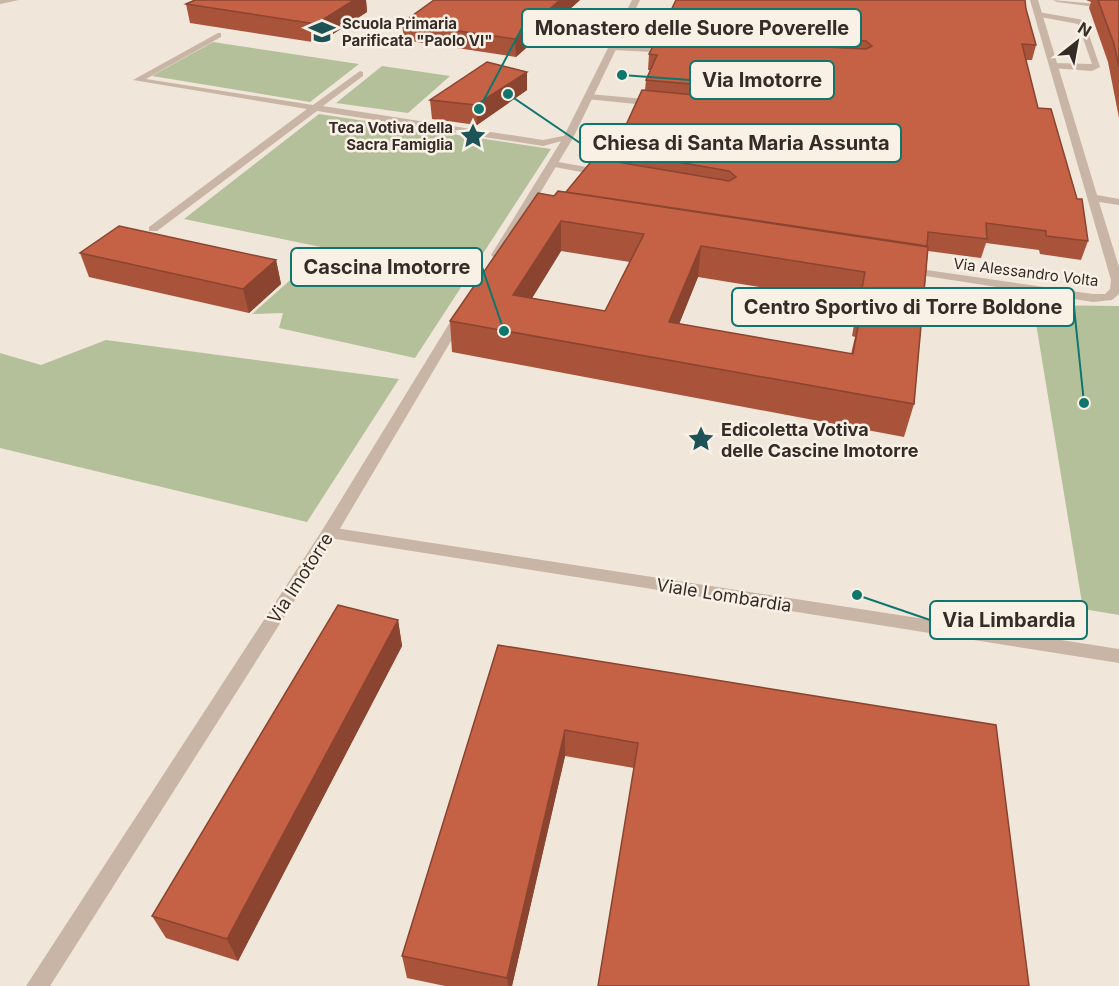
<svg xmlns="http://www.w3.org/2000/svg" width="1119" height="986" viewBox="0 0 1119 986" font-family="Inter,sans-serif">
	<style>
		.green { fill: #b4c09a }
		.lines { fill: none; stroke-linecap: round; stroke-linejoin: round }
		.service { fill: #c9b5a6; fill-rule: evenodd }
		.minor { fill: #c9b5a6; fill-rule: evenodd }
		.tertiary { fill: #c9b5a6; fill-rule: evenodd }
		.wall { fill: #a9533a; fill-rule: evenodd }
		.shaded-wall { fill: #8a4430 }
		.building { fill: #c56144; stroke: #8a4430; stroke-width: 1.5; fill-rule: evenodd }
		.labels { text-anchor: middle; dominant-baseline: central; stroke-width: 5; stroke-linejoin: round; paint-order: stroke }
		.far-poi-label { font-size: 15px; font-weight: bold; fill: #352b27; stroke: #f9f0e6; text-anchor: start }
		.far-street-label { font-size: 15px; fill: #352b27; stroke: #f9f0e6 }
		.poi-label { font-size: 18px; font-weight: bold; fill: #352b27; stroke: #f9f0e6; text-anchor: start }
		.street-label { font-size: 18px; fill: #352b27; stroke: #f9f0e6 }
		.leader { fill: none; stroke: #0f766e; stroke-width: 2 }
		.callout-dot { fill: #0f766e; stroke: #f9f0e6; stroke-width: 2 }
		.callout { fill: #f9f0e6; stroke: #0f766e; stroke-width: 2 }
		.callout-label { font-size: 20px; text-anchor: middle; font-weight: bold; fill: #352b27 }
	</style>
	<rect width="100%" height="100%" fill="#f1e6da"/>
	<path class="green" d="M 213,42 L 352,63 L 359,64 L 310,102 L 152,76 Z
		M 382,66 L 450,76 L 408,113 L 336,103 Z
		M 319,114 L 551,149 L 415,358 L 279,328 L 283,313 L 252,314 L 326,248 L 184,219 Z
		M 1033,305 L 1119,306 L 1119,615 L 1083,609 Z
		M 106,340 L 399,379 L 307,522 L 0,448 L 0,353 L 41,365 Z"/>
	<g class="lines">
		<path class="service" d="M 1038,12 L 1084,20 L 1100,67 L 1092,71 L 1051,68 L 1051,64 L 1054,63 L 1092,64 L 1078,24 L 1035,16 Z"/>
		<path class="minor" d="M 1030,0 L 1038,0 L 1097,195 L 1119,199 L 1119,205 L 1099,202 L 1119,267 L 1119,294 L 1112,300 L 1093,302 L 906,273 L 900,270 L 906,267 L 1093,294 L 1105,294 L 1110,289 L 1111,280 Z
			M 1053,0 L 1119,6 L 1119,10 L 1057,2 Z
			M 218,33 L 221,33 L 221,37 L 146,79 L 313,105 L 360,71 L 363,72 L 363,76 L 323,106 L 543,140 L 568,135 L 573,138 L 543,146 L 317,111 L 157,231 L 149,231 L 149,227 L 307,109 L 133,80 Z
			M 610,46 L 671,49 L 675,51 L 671,53 L 613,50 L 609,48 Z
			M 589,94 L 656,100 L 660,103 L 656,106 L 586,99 L 585,97 Z
			M 553,161 L 603,170 L 608,173 L 603,176 L 549,166 L 548,164 Z
			M 329,527 L 1119,649 L 1119,663 L 323,537 L 321,533 L 323,529 Z"/>
		<path class="tertiary" d="M 0,0 L 19,0 L 0,4 Z
			M 632,0 L 640,0 L 573,138 L 503,255 L 497,258 L 493,257 L 491,255 L 563,138 Z
			M 461,310 L 467,314 L 335,537 L 50,986 L 26,986 L 323,529 L 455,314 Z"/>
	</g>
	<path class="wall" d="M 195,0 L 366,0 L 367,12 L 319,43 L 190,23 L 186,4 Z
		M 580,0 L 516,57 L 404,40 L 402,23 Z
		M 1086,0 L 1119,0 L 1119,118 L 1108,62 L 1089,8 L 1091,2 Z
		M 1026,9 L 1036,45 L 1032,60 L 1026,60 L 1038,108 L 1088,241 L 1081,260 L 1040,254 L 1039,250 L 986,243 L 981,258 L 928,251 L 914,404 L 904,437 L 452,352 L 450,321 L 554,196 L 566,192 L 602,160 L 602,149 L 626,125 L 645,90 L 646,80 L 650,70 L 648,70 L 649,54 L 660,39 L 661,31 ZM 561,251 L 630,262 L 605,311 L 532,298 ZM 698,277 L 858,303 L 852,336 L 855,337 L 851,354 L 679,324 Z
		M 527,90 L 477,125 L 432,119 L 430,100 Z
		M 80,253 L 276,260 L 281,284 L 249,313 L 89,277 Z
		M 398,620 L 402,646 L 238,961 L 166,938 L 152,916 Z
		M 498,645 L 996,725 L 634,768 L 565,756 L 512,986 L 445,986 L 407,978 L 402,956 Z"/>
	<path class="shaded-wall" d="M 354,0 L 366,0 L 367,12 L 319,43 L 316,24 Z
		M 560,0 L 580,0 L 516,57 L 515,39 Z
		M 527,72 L 527,90 L 477,125 L 476,105 Z
		M 561,221 L 561,251 L 515,326 L 513,295 Z
		M 701,246 L 698,277 L 667,354 L 669,322 Z
		M 276,260 L 281,284 L 249,313 L 243,289 Z
		M 398,620 L 402,646 L 238,961 L 227,939 Z
		M 565,730 L 565,756 L 512,986 L 508,986 L 507,978 Z"/>
	<path class="building" d="M 195,0 L 354,0 L 316,24 L 186,4 Z
		M 434,0 L 560,0 L 515,39 L 402,23 Z
		M 676,0 L 1025,0 L 1026,9 L 1036,45 L 1022,44 L 1038,108 L 1051,109 L 1077,199 L 1082,199 L 1088,241 L 1046,236 L 1046,231 L 986,223 L 987,239 L 928,232 L 927,246 L 566,192 L 594,158 L 729,181 L 736,177 L 729,171 L 602,149 L 623,125 L 626,125 L 642,90 L 726,98 L 733,93 L 726,87 L 646,80 L 657,55 L 649,54 L 657,39 L 866,49 L 872,46 L 866,41 L 661,31 Z
		M 1098,0 L 1119,0 L 1119,67 L 1114,44 Z
		M 487,62 L 527,72 L 476,105 L 430,100 Z
		M 558,191 L 928,247 L 914,404 L 450,321 L 538,193 L 554,196 ZM 561,221 L 644,234 L 605,311 L 513,295 ZM 701,246 L 865,272 L 859,305 L 862,305 L 853,354 L 669,322 Z
		M 119,226 L 276,260 L 243,289 L 80,253 Z
		M 338,605 L 398,620 L 227,939 L 152,916 Z
		M 498,645 L 996,725 L 1029,986 L 598,986 L 638,743 L 565,730 L 507,978 L 402,956 Z"/>
	<defs>
		<g id="school-bare" transform="scale(2.07)"><path d="M0-5L7-2L0 1L-7-2ZM-4 1L0 2.5L4 1V4Q0 6-4 4Z" fill="#1d5356" stroke="#f9f0e6" stroke-width="2.5" paint-order="stroke"/></g>
		<g id="sight-bare" transform="scale(2.07)"><path d="M0-6L1.8-2.2L6-1.7L2.9 1.2L3.7 5.4L0 3.3L-3.7 5.4L-2.9 1.2L-6-1.7L-1.8-2.2Z" fill="#1d5356" stroke="#f9f0e6" stroke-width="2.5" paint-order="stroke"/></g>
	</defs>
	<g fill-rule="evenodd">
		<use href="#school-bare" x="322" y="32"/>
		<use href="#sight-bare" x="473" y="136"/>
		<use href="#sight-bare" x="701" y="439"/>
	</g>
	<g class="labels">
		<g class="far-poi-label">
			<text x="342" y="23">Scuola Primaria<tspan x="342" dy="17">Parificata "Paolo VI"</tspan></text>
			<text x="453" y="127" text-anchor="end">Teca Votiva della<tspan x="453" dy="17">Sacra Famiglia</tspan></text>
		</g>
		<g class="far-street-label">
			<text transform="translate(1026 272) rotate(7)">Via Alessandro Volta</text>
		</g>
		<g class="poi-label">
			<text x="721" y="429">Edicoletta Votiva<tspan x="721" dy="21">delle Cascine Imotorre</tspan></text>
		</g>
		<g class="street-label">
			<text transform="translate(300 578) rotate(-57)">Via Imotorre</text>
			<text transform="translate(724 595) rotate(9)">Viale Lombardia</text>
		</g>
	</g>
	<path class="leader" d="M479 109L522 28M622 75L690 80M508 94L580 143M504 331L482 267M1084 403L1074 307M857 595L930 620"/>
	<g class="callout-dot">
		<circle cx="479" cy="109" r="6"/>
		<circle cx="622" cy="75" r="6"/>
		<circle cx="508" cy="94" r="6"/>
		<circle cx="504" cy="331" r="6"/>
		<circle cx="1084" cy="403" r="6"/>
		<circle cx="857" cy="595" r="6"/>
	</g>
	<g class="callout">
		<rect x="522" y="9" width="339" height="38" rx="6"/>
		<rect x="690" y="61" width="144" height="38" rx="6"/>
		<rect x="580" y="124" width="321" height="38" rx="6"/>
		<rect x="291" y="248" width="191" height="38" rx="6"/>
		<rect x="732" y="288" width="342" height="38" rx="6"/>
		<rect x="930" y="601" width="157" height="38" rx="6"/>
	</g>
	<g class="callout-label">
		<text x="692" y="35">Monastero delle Suore Poverelle</text>
		<text x="762" y="87">Via Imotorre</text>
		<text x="741" y="150">Chiesa di Santa Maria Assunta</text>
		<text x="387" y="274">Cascina Imotorre</text>
		<text x="903" y="314">Centro Sportivo di Torre Boldone</text>
		<text x="1009" y="627">Via Limbardia</text>
	</g>
	<g transform="translate(1077 42) rotate(31)" stroke="#f9f0e6" stroke-width="4.5" paint-order="stroke">
	<path d="M0-4.5L10 22L0 15L-10 22Z" fill="#352b27"/>
	<text y="-9" font-size="16" font-weight="bold" text-anchor="middle" fill="#352b27">N</text>
	</g>
</svg>
